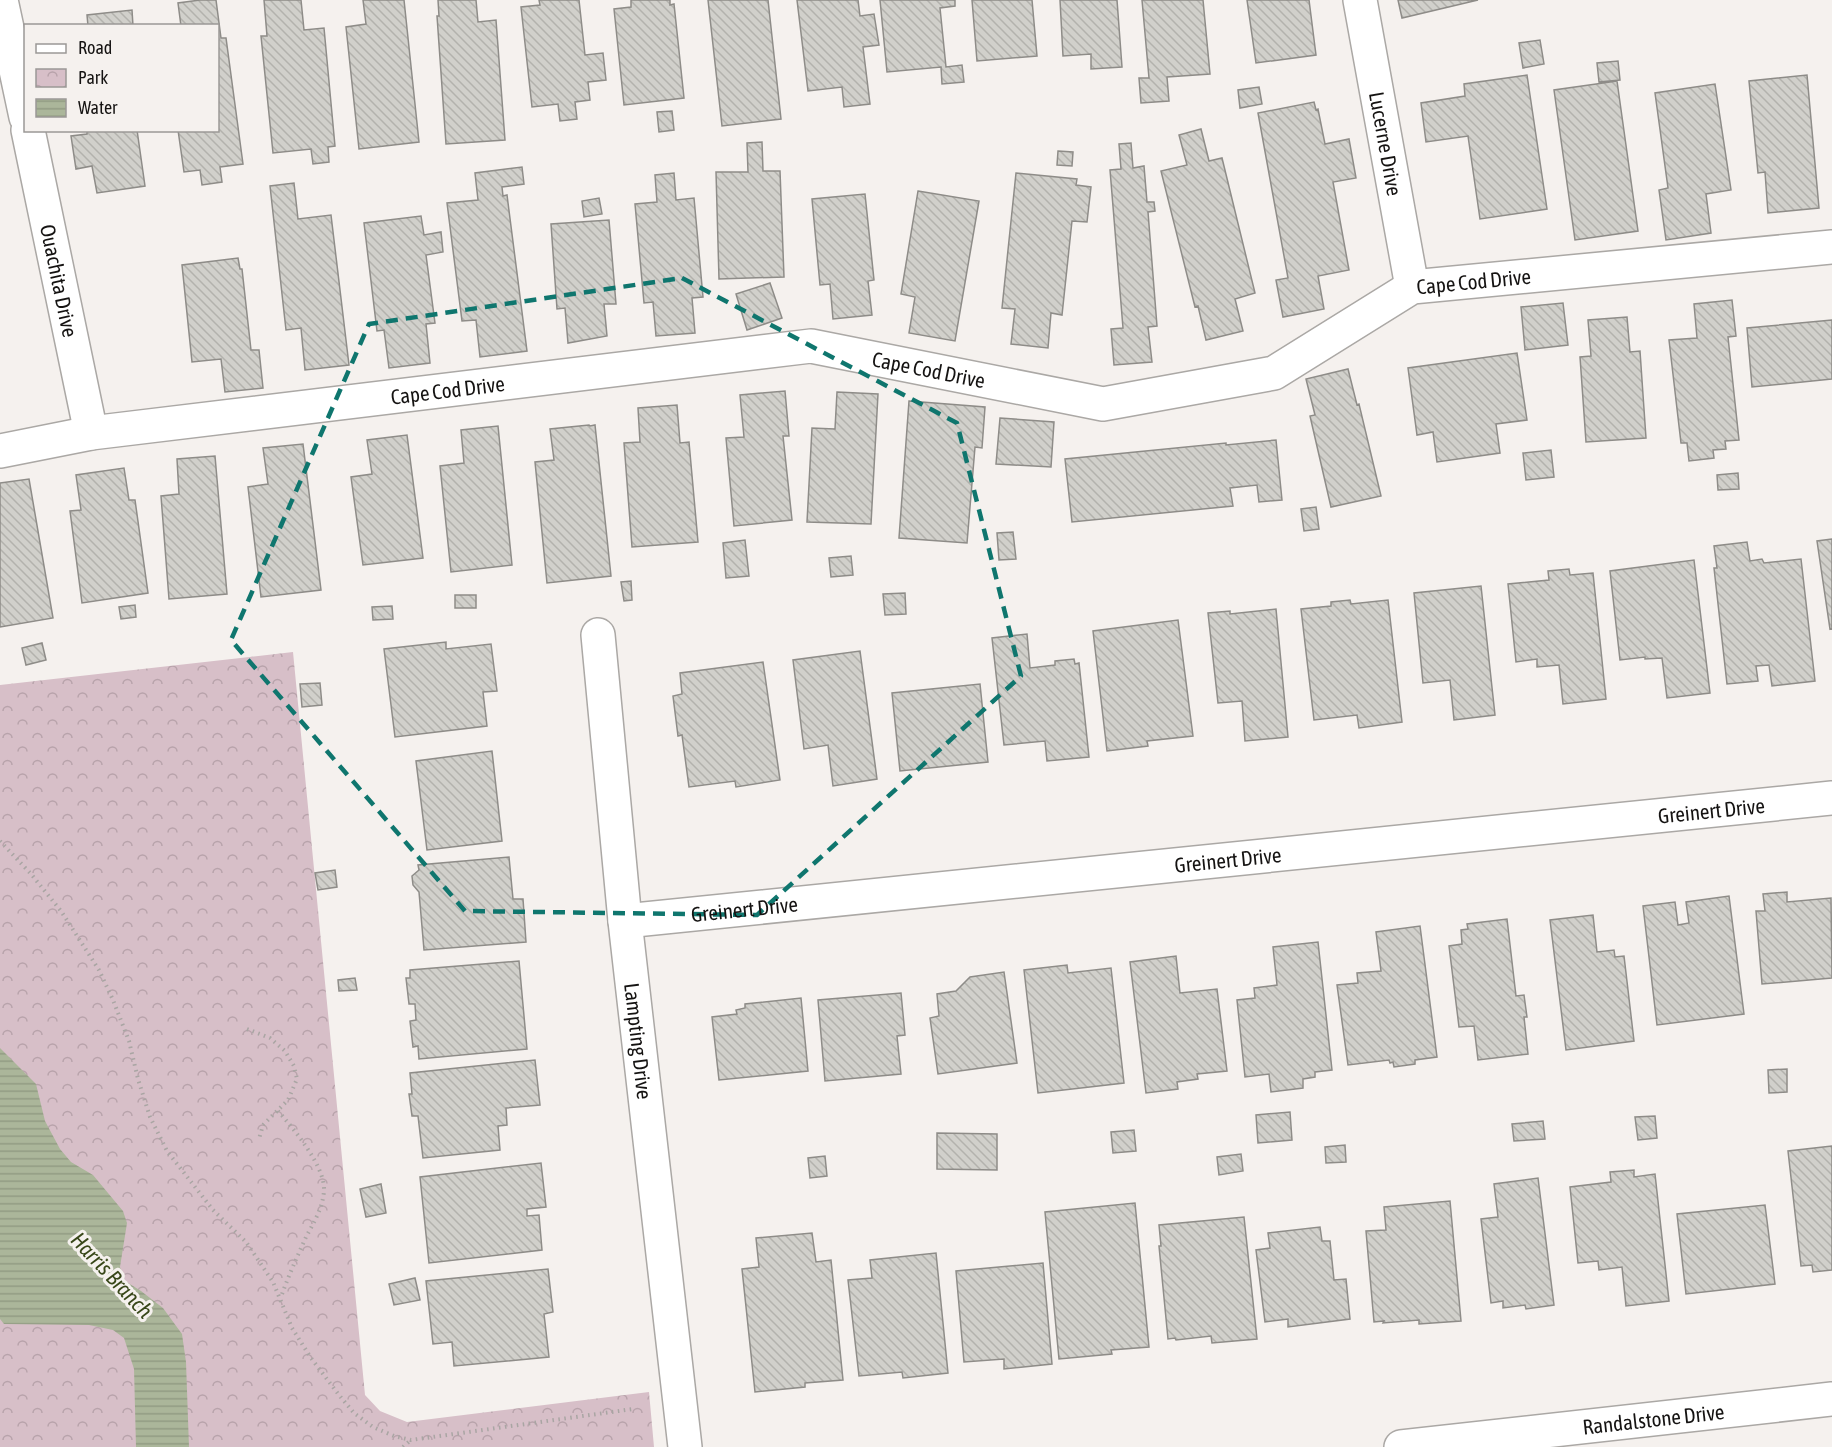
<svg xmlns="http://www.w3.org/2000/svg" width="1832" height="1447" viewBox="0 0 1832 1447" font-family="'Asap Condensed',sans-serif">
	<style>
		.park { fill: url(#park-crowns) }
		.water { fill: url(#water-rules) }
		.building { fill: url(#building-back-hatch); stroke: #8e8c88; stroke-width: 1.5 }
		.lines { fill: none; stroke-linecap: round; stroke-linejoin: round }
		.street-casing { stroke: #aba8a5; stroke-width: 36 }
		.path { stroke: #a9a5a3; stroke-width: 4; stroke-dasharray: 1.5 4.5; stroke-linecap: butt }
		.street { stroke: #fff; stroke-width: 33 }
		.marked { fill: none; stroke: #0f766e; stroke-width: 4.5; stroke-dasharray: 12 8; stroke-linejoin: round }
		.labels { text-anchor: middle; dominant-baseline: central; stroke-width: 6; stroke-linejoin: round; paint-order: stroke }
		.street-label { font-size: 21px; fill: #151312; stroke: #f5f1ee }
		.water-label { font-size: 22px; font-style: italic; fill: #384719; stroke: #f5f1ee }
	</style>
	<defs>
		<pattern id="park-crowns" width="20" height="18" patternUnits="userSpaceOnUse" patternTransform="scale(1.5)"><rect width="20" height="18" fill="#d7bfc8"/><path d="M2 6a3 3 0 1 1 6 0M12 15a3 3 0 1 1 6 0" fill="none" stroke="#b8a3ab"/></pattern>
		<pattern id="water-rules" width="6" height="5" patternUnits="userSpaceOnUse" patternTransform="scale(1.5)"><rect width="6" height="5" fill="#abb69a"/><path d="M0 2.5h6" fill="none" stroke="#929c84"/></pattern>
		<pattern id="building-back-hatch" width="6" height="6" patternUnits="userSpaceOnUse" patternTransform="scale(1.5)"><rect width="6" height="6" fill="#d1d0cb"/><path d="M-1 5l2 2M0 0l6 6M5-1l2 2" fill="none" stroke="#b3b2ad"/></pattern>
	</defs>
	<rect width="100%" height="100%" fill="#f5f1ee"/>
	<path class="park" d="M 293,652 L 365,1395 L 380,1411 L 407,1422 L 649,1392 L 654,1447 L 0,1447 L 0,685 Z"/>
	<path class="water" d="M 0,1048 L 36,1084 L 45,1121 L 60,1149 L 71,1162 L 93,1175 L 123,1211 L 127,1223 L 120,1267 L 125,1281 L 141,1291 L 163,1308 L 182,1334 L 186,1362 L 189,1447 L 136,1447 L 134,1369 L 124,1338 L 113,1330 L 89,1325 L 4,1324 L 0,1319 Z"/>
	<path class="building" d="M 200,0 L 216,0 L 221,38 L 226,38 L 243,164 L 220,167 L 222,182 L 202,185 L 200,170 L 184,172 L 178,130 L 218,130 L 218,26 L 181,26 L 178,3 Z
		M 264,0 L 301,0 L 304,30 L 324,28 L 335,146 L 328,147 L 329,162 L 313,164 L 311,149 L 273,153 L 261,36 L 267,36 Z
		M 363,0 L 404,0 L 419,142 L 359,149 L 346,27 L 366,24 Z
		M 438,0 L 476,0 L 478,22 L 496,20 L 505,140 L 446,144 L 437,16 L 439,16 Z
		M 539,0 L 579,0 L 585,55 L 603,53 L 606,80 L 588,82 L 590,100 L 575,102 L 577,119 L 560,121 L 558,104 L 532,107 L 521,7 L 540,5 Z
		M 631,0 L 670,0 L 670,5 L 674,4 L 684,98 L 624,105 L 614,9 L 631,7 Z
		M 708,0 L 768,0 L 781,119 L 722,126 Z
		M 797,0 L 858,0 L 860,16 L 874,14 L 879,45 L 863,47 L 870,104 L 844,107 L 842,87 L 808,91 Z
		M 880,0 L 955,0 L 955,6 L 940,8 L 946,67 L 962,65 L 964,82 L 942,84 L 941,67 L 887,72 Z
		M 972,0 L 1032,0 L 1037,56 L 977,61 Z
		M 1060,0 L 1117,0 L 1122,67 L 1091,69 L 1091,54 L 1063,56 Z
		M 1142,0 L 1203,0 L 1210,74 L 1167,77 L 1169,101 L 1141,103 L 1139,78 L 1149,78 Z
		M 1247,0 L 1309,0 L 1316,55 L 1256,63 Z
		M 1398,0 L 1478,0 L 1402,18 Z
		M 132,10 L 133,26 L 88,26 L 87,15 Z
		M 1540,40 L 1544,64 L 1523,68 L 1519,43 Z
		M 1618,61 L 1620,80 L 1599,82 L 1597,63 Z
		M 1527,75 L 1547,209 L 1480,219 L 1468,136 L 1426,142 L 1421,103 L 1465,96 L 1464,84 Z
		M 1807,75 L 1819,208 L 1768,213 L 1765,172 L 1758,173 L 1749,81 Z
		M 1617,81 L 1638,231 L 1575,240 L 1554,90 Z
		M 1715,84 L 1731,190 L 1706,194 L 1711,233 L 1666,240 L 1659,190 L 1668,188 L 1655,93 Z
		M 1259,87 L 1262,104 L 1240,108 L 1238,90 Z
		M 1314,102 L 1316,110 L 1318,109 L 1325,144 L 1349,139 L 1356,178 L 1333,182 L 1349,270 L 1318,276 L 1324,309 L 1283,317 L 1276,280 L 1288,278 L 1258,113 Z
		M 672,111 L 674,130 L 659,132 L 657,112 Z
		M 1201,129 L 1209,161 L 1222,158 L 1255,293 L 1235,299 L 1243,331 L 1206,340 L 1198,306 L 1195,307 L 1161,171 L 1187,165 L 1179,135 Z
		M 87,130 L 137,130 L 145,186 L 97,193 L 92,166 L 76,169 L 71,136 L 87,134 Z
		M 762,142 L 763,171 L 780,171 L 784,277 L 719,279 L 716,172 L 748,172 L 747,143 Z
		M 1131,143 L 1133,168 L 1144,166 L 1147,202 L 1154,202 L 1155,211 L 1148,212 L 1157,326 L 1148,327 L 1152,362 L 1114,365 L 1111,329 L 1123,328 L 1110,170 L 1121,169 L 1119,144 Z
		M 1058,151 L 1073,152 L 1072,166 L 1057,165 Z
		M 522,167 L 524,184 L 502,187 L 503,196 L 507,195 L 527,351 L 480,357 L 476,320 L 462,321 L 447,203 L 478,200 L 475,173 Z
		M 674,173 L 676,200 L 694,198 L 703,297 L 692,298 L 695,333 L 656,336 L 653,302 L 644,303 L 635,204 L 657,202 L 655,175 Z
		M 1016,173 L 1077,179 L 1076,185 L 1091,187 L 1087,222 L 1072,221 L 1062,315 L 1051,313 L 1048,348 L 1011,344 L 1015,309 L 1002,308 Z
		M 294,183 L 298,219 L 331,215 L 349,365 L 305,370 L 301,328 L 286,330 L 270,186 Z
		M 918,191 L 979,201 L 955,341 L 909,333 L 915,297 L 901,294 Z
		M 865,194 L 874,280 L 868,281 L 872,315 L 833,319 L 830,284 L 820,285 L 812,199 Z
		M 599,198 L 602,214 L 584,217 L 582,201 Z
		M 421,216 L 424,235 L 441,232 L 443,252 L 426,255 L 435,323 L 426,324 L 430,363 L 389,368 L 384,330 L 377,331 L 364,223 Z
		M 609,220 L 616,304 L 604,304 L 607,336 L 568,343 L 565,308 L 557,309 L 551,224 Z
		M 238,258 L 240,269 L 242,269 L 251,350 L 259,350 L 263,388 L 225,392 L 221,359 L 192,362 L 182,265 Z
		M 770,283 L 782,318 L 747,330 L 736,294 Z
		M 1732,300 L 1736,336 L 1728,337 L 1739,440 L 1725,441 L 1726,449 L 1713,450 L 1714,458 L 1689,461 L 1687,443 L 1681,443 L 1669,340 L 1697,338 L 1694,304 Z
		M 1563,303 L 1568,345 L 1525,350 L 1521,307 Z
		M 1627,317 L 1630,352 L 1640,351 L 1646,438 L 1586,442 L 1580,357 L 1591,356 L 1588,320 Z
		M 1832,320 L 1832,379 L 1752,387 L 1747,328 Z
		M 1517,353 L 1527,420 L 1496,424 L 1500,453 L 1437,462 L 1433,432 L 1417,435 L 1408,368 Z
		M 1348,369 L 1357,405 L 1359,404 L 1381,496 L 1331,507 L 1310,416 L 1315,415 L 1306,379 Z
		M 785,391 L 789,436 L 783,436 L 792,520 L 734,526 L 726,438 L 744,437 L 740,395 Z
		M 837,392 L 878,394 L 871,524 L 807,522 L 812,428 L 835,429 Z
		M 909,401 L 985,407 L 982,448 L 975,447 L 967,543 L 899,538 Z
		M 677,405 L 680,443 L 689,442 L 698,542 L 632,547 L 624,443 L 640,442 L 638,408 Z
		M 1000,418 L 1054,422 L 1051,467 L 996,464 Z
		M 589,425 L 590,426 L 595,425 L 611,576 L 547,583 L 535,462 L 554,460 L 550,429 Z
		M 498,426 L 512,565 L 451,572 L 440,466 L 464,463 L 461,430 Z
		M 407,435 L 423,558 L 363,565 L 351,477 L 372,474 L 367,440 Z
		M 1276,440 L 1282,500 L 1259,502 L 1257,485 L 1230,488 L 1233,506 L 1072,522 L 1065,459 L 1226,443 L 1226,445 Z
		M 303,444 L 321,590 L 261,597 L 248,487 L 268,484 L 263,448 Z
		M 1551,450 L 1554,477 L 1526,480 L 1523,453 Z
		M 215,456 L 227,594 L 169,599 L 161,496 L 179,494 L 177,459 Z
		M 124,468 L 129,500 L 135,500 L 148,593 L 82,603 L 70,511 L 81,510 L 76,475 Z
		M 1738,473 L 1739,489 L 1718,490 L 1717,475 Z
		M 29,479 L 53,618 L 0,627 L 0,483 Z
		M 1316,507 L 1319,529 L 1304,531 L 1301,509 Z
		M 1013,532 L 1016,559 L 999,560 L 997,533 Z
		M 1832,539 L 1832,630 L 1832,628 L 1830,629 L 1817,541 Z
		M 745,540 L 749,576 L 726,578 L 723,543 Z
		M 1747,542 L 1750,561 L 1762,559 L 1764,563 L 1801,559 L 1815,681 L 1772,686 L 1769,665 L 1756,666 L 1758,681 L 1727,684 L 1714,568 L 1717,568 L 1714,546 Z
		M 851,556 L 853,575 L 831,577 L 829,558 Z
		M 1694,560 L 1710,693 L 1667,698 L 1662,658 L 1645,659 L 1645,657 L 1620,660 L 1610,571 Z
		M 1569,569 L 1570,575 L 1593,573 L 1606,699 L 1563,704 L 1559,665 L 1537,667 L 1537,659 L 1516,662 L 1508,584 L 1549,580 L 1548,571 Z
		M 631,581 L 632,600 L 624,601 L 621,582 Z
		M 1481,586 L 1495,715 L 1454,720 L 1450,680 L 1423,683 L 1414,593 Z
		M 905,593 L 906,614 L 885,615 L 883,594 Z
		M 455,595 L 476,595 L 476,608 L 455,608 Z
		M 1350,600 L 1351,604 L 1388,600 L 1402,722 L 1359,728 L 1357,715 L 1314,720 L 1301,609 L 1331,606 L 1331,602 Z
		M 135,605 L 136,617 L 121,619 L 119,607 Z
		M 392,606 L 393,619 L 373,620 L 372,607 Z
		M 1276,609 L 1288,737 L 1245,741 L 1242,701 L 1218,703 L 1208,613 L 1230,611 L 1230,614 Z
		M 1178,620 L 1193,736 L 1147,741 L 1148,746 L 1107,751 L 1093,631 Z
		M 1027,634 L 1030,668 L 1055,665 L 1055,661 L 1074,659 L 1075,664 L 1079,663 L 1089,757 L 1047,761 L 1045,741 L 1004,745 L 992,638 Z
		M 446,642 L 446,649 L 491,644 L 497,691 L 483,692 L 487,726 L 395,737 L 384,649 Z
		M 42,643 L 46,660 L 26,665 L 22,648 Z
		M 860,651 L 877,779 L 833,786 L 828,745 L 804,749 L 793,660 Z
		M 763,662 L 780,780 L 736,787 L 735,781 L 689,787 L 682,735 L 678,736 L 673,696 L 682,694 L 680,673 Z
		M 320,683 L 322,705 L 302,707 L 300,684 Z
		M 980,684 L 988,762 L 900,771 L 892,693 Z
		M 492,751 L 502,841 L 427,850 L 416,761 Z
		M 509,857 L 513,899 L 523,899 L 526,942 L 424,950 L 419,892 L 413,885 L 412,876 L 419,870 L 418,865 Z
		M 335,870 L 337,887 L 318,890 L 315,873 Z
		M 1787,892 L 1787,902 L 1831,898 L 1832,978 L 1762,984 L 1756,911 L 1765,911 L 1763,894 Z
		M 1729,896 L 1744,1014 L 1657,1025 L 1643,906 L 1675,902 L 1678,925 L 1689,923 L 1686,902 Z
		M 1593,915 L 1597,952 L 1614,950 L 1615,957 L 1624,956 L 1634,1041 L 1566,1050 L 1550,920 Z
		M 1507,919 L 1516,996 L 1524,995 L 1527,1017 L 1524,1017 L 1528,1054 L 1478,1060 L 1474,1026 L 1459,1027 L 1449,946 L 1462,944 L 1461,930 L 1468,929 L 1467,924 Z
		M 1420,926 L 1437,1057 L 1415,1060 L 1415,1064 L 1394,1067 L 1393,1062 L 1390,1063 L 1389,1060 L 1348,1065 L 1337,985 L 1358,983 L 1357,973 L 1381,971 L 1376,932 Z
		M 1318,942 L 1332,1070 L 1315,1072 L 1315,1077 L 1303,1079 L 1303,1088 L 1271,1092 L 1269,1074 L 1245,1077 L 1237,1000 L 1255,998 L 1254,988 L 1277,985 L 1273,947 Z
		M 1176,956 L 1180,993 L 1217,989 L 1227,1071 L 1197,1074 L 1198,1079 L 1177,1082 L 1178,1089 L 1146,1093 L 1130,962 Z
		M 519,961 L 527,1049 L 419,1059 L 418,1046 L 413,1047 L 410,1021 L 416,1020 L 415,1004 L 409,1004 L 406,978 L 410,978 L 410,970 Z
		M 1067,965 L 1068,973 L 1111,968 L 1124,1083 L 1038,1093 L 1024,970 Z
		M 1004,972 L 1017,1063 L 938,1074 L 930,1018 L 939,1016 L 937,994 L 956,991 L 970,977 Z
		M 355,978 L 357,990 L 339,991 L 338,980 Z
		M 901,993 L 905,1035 L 897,1036 L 901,1074 L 825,1081 L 818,1000 Z
		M 801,998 L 808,1071 L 719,1080 L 712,1017 L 737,1014 L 736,1010 L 745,1008 L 745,1004 Z
		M 535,1060 L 540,1105 L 506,1108 L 507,1125 L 498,1126 L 500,1150 L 423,1158 L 418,1116 L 412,1116 L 409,1094 L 412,1094 L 410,1073 Z
		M 1787,1069 L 1787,1092 L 1769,1093 L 1768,1070 Z
		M 1290,1112 L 1292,1140 L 1258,1143 L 1256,1115 Z
		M 1655,1116 L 1657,1138 L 1638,1140 L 1635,1117 Z
		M 1543,1121 L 1545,1139 L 1514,1141 L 1512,1124 Z
		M 1134,1130 L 1136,1151 L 1113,1153 L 1111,1132 Z
		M 937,1133 L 997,1134 L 997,1170 L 937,1169 Z
		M 1345,1145 L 1346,1162 L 1326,1163 L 1325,1147 Z
		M 1832,1146 L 1832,1270 L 1813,1272 L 1812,1265 L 1801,1266 L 1788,1151 Z
		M 1241,1154 L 1243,1171 L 1219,1175 L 1217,1157 Z
		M 825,1156 L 827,1176 L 810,1178 L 808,1158 Z
		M 541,1163 L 546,1207 L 527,1209 L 527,1216 L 539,1215 L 542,1250 L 429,1263 L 420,1177 Z
		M 1634,1170 L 1634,1177 L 1655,1174 L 1669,1301 L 1626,1306 L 1622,1267 L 1599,1270 L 1598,1261 L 1578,1263 L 1570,1187 L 1611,1182 L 1610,1172 Z
		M 1538,1178 L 1554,1305 L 1526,1309 L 1525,1305 L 1503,1308 L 1503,1301 L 1491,1303 L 1481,1219 L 1498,1217 L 1494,1184 Z
		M 381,1184 L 386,1213 L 366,1217 L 360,1189 Z
		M 1450,1201 L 1461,1321 L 1419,1324 L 1419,1320 L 1383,1323 L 1384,1321 L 1374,1322 L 1366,1231 L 1386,1230 L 1384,1207 Z
		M 1135,1203 L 1149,1347 L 1111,1350 L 1112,1354 L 1059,1359 L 1045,1212 Z
		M 1765,1205 L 1775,1284 L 1686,1294 L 1677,1214 Z
		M 1244,1217 L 1257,1339 L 1212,1343 L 1211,1336 L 1176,1340 L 1175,1338 L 1168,1339 L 1159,1246 L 1161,1246 L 1159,1225 Z
		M 1320,1227 L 1322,1241 L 1330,1241 L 1334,1280 L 1346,1279 L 1350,1319 L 1288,1327 L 1288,1319 L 1265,1322 L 1256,1250 L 1270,1248 L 1268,1233 Z
		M 812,1233 L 816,1262 L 831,1260 L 843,1380 L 805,1383 L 805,1387 L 755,1392 L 742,1269 L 759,1267 L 756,1238 Z
		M 936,1253 L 948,1373 L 903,1378 L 902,1372 L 859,1376 L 848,1280 L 872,1278 L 870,1260 Z
		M 1043,1263 L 1052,1364 L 1004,1369 L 1004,1359 L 964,1362 L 956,1271 Z
		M 548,1269 L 553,1312 L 544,1314 L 549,1357 L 454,1366 L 452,1342 L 433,1344 L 426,1281 Z
		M 415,1278 L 420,1300 L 394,1305 L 389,1284 Z"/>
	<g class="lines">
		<g class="street-casing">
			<g id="street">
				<path d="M 1,0 L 26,117"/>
				<path id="s1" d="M 1360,0 L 1412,287"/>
				<path id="s2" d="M 28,130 L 91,433"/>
				<path id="s3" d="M 0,451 L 91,433 L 811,346 L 1103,404 L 1274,373 L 1412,287 L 1832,247"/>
				<path id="s4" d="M 598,635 L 625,921 L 685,1447"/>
				<path id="s5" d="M 625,921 L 1832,798"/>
				<path id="s6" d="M 1401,1447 L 1832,1399"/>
			</g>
		</g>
		<path class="path" d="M 0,841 L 31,874 L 61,911 L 99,970 L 113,1000 L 129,1041 L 138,1079 L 150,1117 L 167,1151 L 213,1210 L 246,1242 L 273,1282 L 292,1328 L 311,1358 L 339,1395 L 354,1413 L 373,1427 L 394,1436 L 411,1440 L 633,1409
			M 247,1029 L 270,1038 L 285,1051 L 294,1066 L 297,1079 L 288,1100 L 263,1125 L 259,1139
			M 278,1111 C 293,1128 325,1166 324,1190 C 323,1208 314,1222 306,1237 C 297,1257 288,1277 281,1297
			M 403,1447 L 411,1440"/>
		<use href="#street" class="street"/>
	</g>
	<path class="marked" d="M 682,278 L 957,423 L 1021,676 L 757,915 L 465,911 L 231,640 L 369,324 Z"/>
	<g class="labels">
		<g class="street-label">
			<text stroke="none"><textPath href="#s1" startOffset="146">Lucerne Drive</textPath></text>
			<text stroke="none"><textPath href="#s2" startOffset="154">Ouachita Drive</textPath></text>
			<text stroke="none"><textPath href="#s3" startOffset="1514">Cape Cod Drive</textPath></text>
			<text stroke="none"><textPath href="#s3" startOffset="938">Cape Cod Drive</textPath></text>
			<text stroke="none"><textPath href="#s3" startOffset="452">Cape Cod Drive</textPath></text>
			<text stroke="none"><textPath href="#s5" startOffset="1092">Greinert Drive</textPath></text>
			<text stroke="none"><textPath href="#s5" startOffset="606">Greinert Drive</textPath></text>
			<text stroke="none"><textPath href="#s5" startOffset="120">Greinert Drive</textPath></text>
			<text stroke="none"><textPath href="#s4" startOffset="408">Lampting Drive</textPath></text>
			<text stroke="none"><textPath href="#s6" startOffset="254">Randalstone Drive</textPath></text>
		</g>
		<g class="water-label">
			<text transform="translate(112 1275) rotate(47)">Harris Branch</text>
		</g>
	</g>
	<rect x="24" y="24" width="195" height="108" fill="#f5f1ee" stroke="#9b9896" stroke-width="1.5"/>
	<rect x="36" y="44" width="30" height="9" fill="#ffffff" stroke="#9b9896" stroke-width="1.5"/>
	<text x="78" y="54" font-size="18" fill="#151312">Road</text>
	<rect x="36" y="69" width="30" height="18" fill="url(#park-crowns)" stroke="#9b9896" stroke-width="1.5"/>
	<text x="78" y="84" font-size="18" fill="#151312">Park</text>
	<rect x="36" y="99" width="30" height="18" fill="url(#water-rules)" stroke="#9b9896" stroke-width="1.5"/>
	<text x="78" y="114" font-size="18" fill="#151312">Water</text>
</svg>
